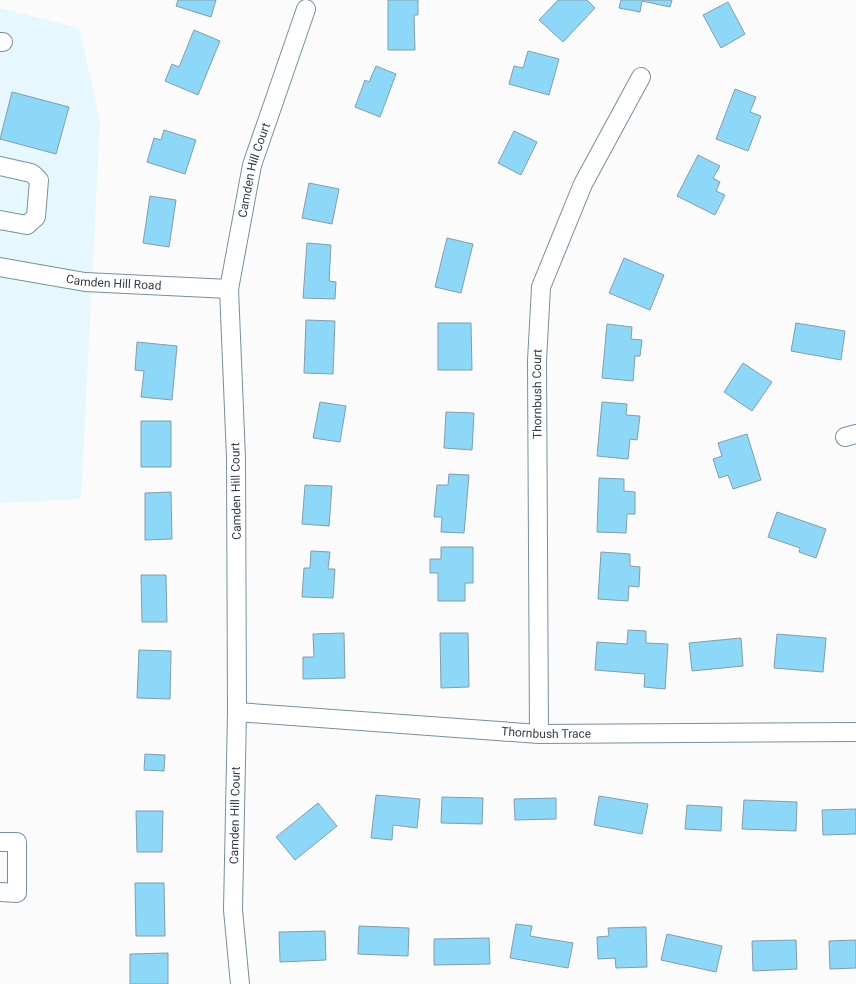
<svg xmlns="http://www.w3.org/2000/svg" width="856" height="984" viewBox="0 0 856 984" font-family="Roboto,sans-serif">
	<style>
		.built { fill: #e7f7fe }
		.building { fill: #8dd8f9; stroke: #809eac }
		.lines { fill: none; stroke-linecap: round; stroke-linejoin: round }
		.minor-casing { stroke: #74919e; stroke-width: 20 }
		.minor { stroke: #fff; stroke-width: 18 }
		.labels { text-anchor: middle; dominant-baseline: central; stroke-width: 3; stroke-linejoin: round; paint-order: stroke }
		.street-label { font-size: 12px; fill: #313e43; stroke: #fff }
	</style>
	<rect width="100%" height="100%" fill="#fbfbfb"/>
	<path class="built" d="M 0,8 L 79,28 L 100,120 L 81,499 L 0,503 Z"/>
	<path class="building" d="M 178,0 L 216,0 L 211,17 L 176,6 Z
		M 388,0 L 418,0 L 418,15 L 414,15 L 415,50 L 388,50 Z
		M 558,0 L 587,0 L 595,8 L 563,42 L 539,20 Z
		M 621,0 L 672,0 L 670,7 L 642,1 L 640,12 L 619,8 Z
		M 728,2 L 745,34 L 721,48 L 703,15 Z
		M 194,30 L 220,41 L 198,95 L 165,81 L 172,64 L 179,67 Z
		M 528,51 L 559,59 L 549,95 L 509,84 L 514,66 L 523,68 Z
		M 376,66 L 396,74 L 380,117 L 355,107 L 365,80 L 369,82 Z
		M 735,89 L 756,97 L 750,112 L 761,116 L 748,151 L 716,139 Z
		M 12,92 L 69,107 L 56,154 L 0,139 Z
		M 164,130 L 196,140 L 185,174 L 147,162 L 154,138 L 161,140 Z
		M 514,131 L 537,142 L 521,175 L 498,163 Z
		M 698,155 L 720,166 L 713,178 L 720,182 L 716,191 L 725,195 L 715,215 L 677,196 Z
		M 309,183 L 339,189 L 332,224 L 302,218 Z
		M 150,196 L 176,200 L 169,247 L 143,243 Z
		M 447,238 L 473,244 L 461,293 L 435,287 Z
		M 307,243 L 331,245 L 329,281 L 336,282 L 335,299 L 303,298 Z
		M 624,258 L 664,275 L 650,310 L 609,293 Z
		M 306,320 L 335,321 L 333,374 L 304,373 Z
		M 438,323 L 471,323 L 472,370 L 438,370 Z
		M 796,323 L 845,331 L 841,360 L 791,351 Z
		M 607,324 L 632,327 L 631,339 L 642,340 L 640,356 L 635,356 L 633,381 L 602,378 Z
		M 137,342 L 177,346 L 172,400 L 141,397 L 144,371 L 135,370 Z
		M 743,363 L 772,382 L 752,411 L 724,392 Z
		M 320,402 L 346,406 L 340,442 L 313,438 Z
		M 602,402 L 627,404 L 626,415 L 640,416 L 637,440 L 630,439 L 628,459 L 597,456 Z
		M 446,412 L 474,413 L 472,450 L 444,448 Z
		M 141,421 L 171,421 L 171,467 L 141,467 Z
		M 747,434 L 761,480 L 733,489 L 728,475 L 719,478 L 713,459 L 722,456 L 718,443 Z
		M 449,474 L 469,475 L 464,533 L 441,532 L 442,517 L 434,517 L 437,485 L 448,485 Z
		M 599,478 L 624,479 L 624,491 L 635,492 L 635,514 L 627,514 L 626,533 L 597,532 Z
		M 305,485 L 332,486 L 329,526 L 302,524 Z
		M 171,492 L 172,539 L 145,540 L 145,493 Z
		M 777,512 L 826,529 L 816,558 L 799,552 L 800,548 L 768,537 Z
		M 441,547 L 473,547 L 473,583 L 465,583 L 465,601 L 438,601 L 438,573 L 430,573 L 430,559 L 441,559 Z
		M 311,551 L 330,552 L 328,569 L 335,569 L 333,598 L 302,597 L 304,568 L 310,568 Z
		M 601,552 L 630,554 L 630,566 L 640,567 L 639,587 L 629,586 L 628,601 L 598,599 Z
		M 141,575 L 166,575 L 167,622 L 142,622 Z
		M 628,630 L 646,631 L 646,643 L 668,644 L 665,689 L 644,687 L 645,674 L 595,670 L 597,642 L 627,644 Z
		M 344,633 L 345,678 L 303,679 L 303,657 L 314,657 L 313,634 Z
		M 440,633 L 468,633 L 469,687 L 441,688 Z
		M 777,634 L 826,638 L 823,672 L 774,668 Z
		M 741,638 L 743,666 L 692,671 L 689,643 Z
		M 139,650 L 171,651 L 170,699 L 137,698 Z
		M 145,754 L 165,755 L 164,771 L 144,770 Z
		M 376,795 L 420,799 L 417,828 L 393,825 L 392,840 L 371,838 Z
		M 599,796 L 648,804 L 642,834 L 594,825 Z
		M 442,797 L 483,798 L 482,824 L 441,823 Z
		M 556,798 L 556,819 L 515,820 L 514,799 Z
		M 744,800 L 797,802 L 796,831 L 742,829 Z
		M 318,803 L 337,826 L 295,860 L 276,837 Z
		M 687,805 L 722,807 L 721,831 L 685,829 Z
		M 856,809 L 856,834 L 823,835 L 822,810 Z
		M 136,811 L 163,811 L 162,852 L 137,852 Z
		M 135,883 L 164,883 L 165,936 L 136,936 Z
		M 516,924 L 532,926 L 530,936 L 573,943 L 568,968 L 510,958 Z
		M 359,926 L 409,928 L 408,956 L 358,954 Z
		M 646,927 L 647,967 L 616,968 L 615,958 L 598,959 L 597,937 L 609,936 L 608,928 Z
		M 325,931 L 326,960 L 280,962 L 279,932 Z
		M 667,934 L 722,946 L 716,972 L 661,960 Z
		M 489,938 L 490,964 L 434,965 L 434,939 Z
		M 796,940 L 797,969 L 753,971 L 752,941 Z
		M 856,940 L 856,968 L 830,969 L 829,941 Z
		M 168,953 L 168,984 L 130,984 L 130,954 Z"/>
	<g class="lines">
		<g class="minor-casing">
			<g id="minor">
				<path d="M 0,42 L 3,42"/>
				<path d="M 0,166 L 31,173 L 35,176 L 39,180 L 36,217 L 27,225 L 0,220"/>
				<path id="s1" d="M 0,267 L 85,282 L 229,289"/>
				<path d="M 845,437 L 856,434"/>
				<path id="s2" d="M 237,712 L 539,734 L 856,732"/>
				<path id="s3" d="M 539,734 L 537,361 L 541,287 L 583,184 L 641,77"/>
				<path d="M 0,842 L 17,842 L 17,893 L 0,892"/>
				<path id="s4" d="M 240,984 L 233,910 L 237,712 L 236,458 L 229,289 L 252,165 L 306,9"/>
			</g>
		</g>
		<use href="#minor" class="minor"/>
	</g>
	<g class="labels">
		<g class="street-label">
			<text stroke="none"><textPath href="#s4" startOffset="817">Camden Hill Court</textPath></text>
			<text stroke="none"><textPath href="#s1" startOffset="115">Camden Hill Road</textPath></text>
			<text stroke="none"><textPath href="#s3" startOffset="340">Thornbush Court</textPath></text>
			<text transform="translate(236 491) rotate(-91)">Camden Hill Court</text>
			<text stroke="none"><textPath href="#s2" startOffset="310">Thornbush Trace</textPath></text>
			<text stroke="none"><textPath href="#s4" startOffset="169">Camden Hill Court</textPath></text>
		</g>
	</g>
</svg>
